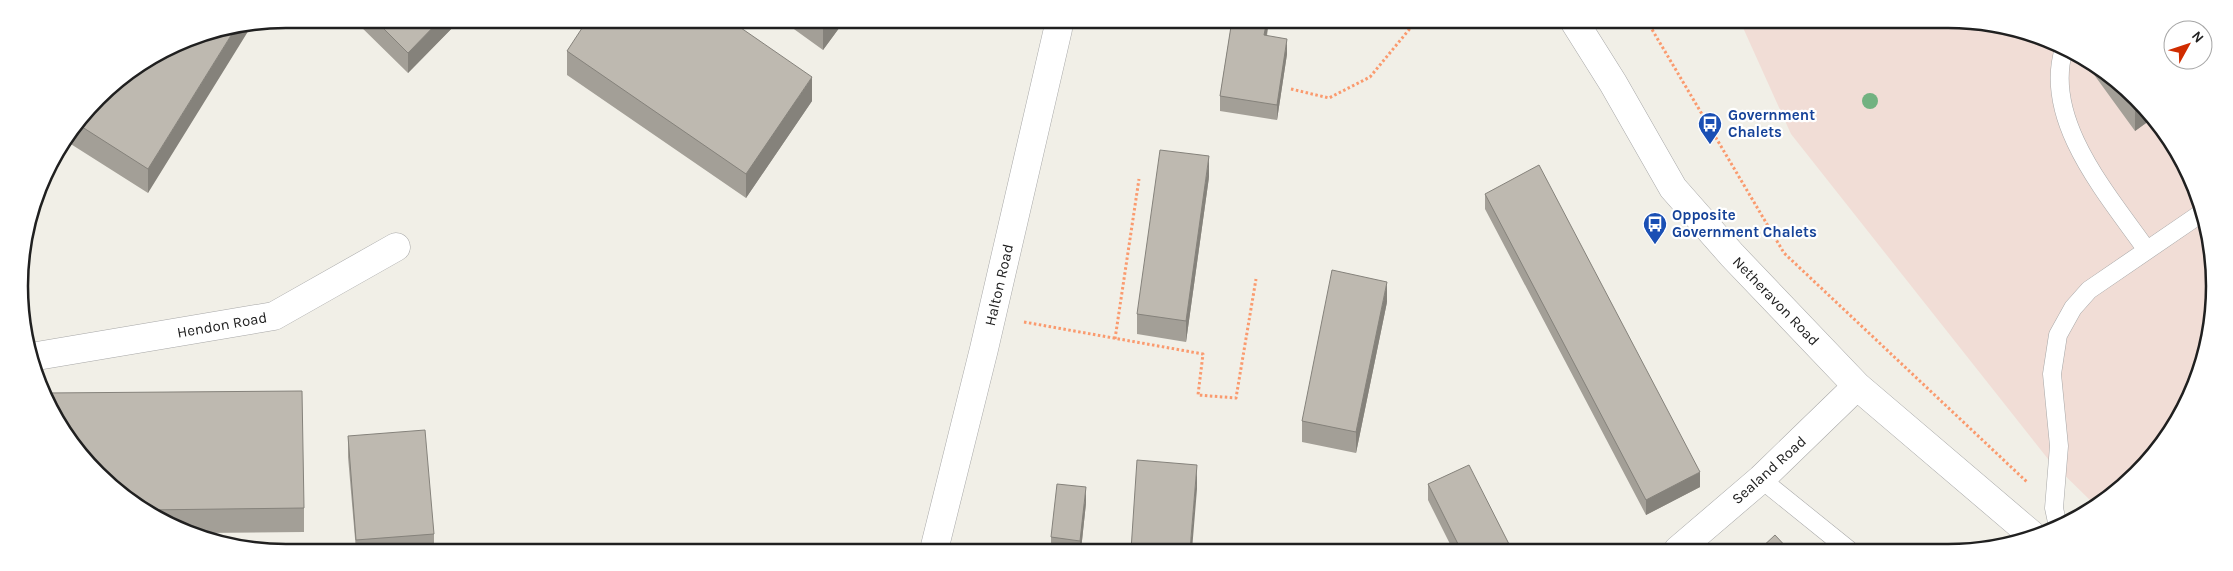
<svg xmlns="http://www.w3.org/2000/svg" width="2233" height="571" viewBox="0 0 2233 571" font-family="Karla,sans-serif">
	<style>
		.commercial { fill: #f1ddd6 }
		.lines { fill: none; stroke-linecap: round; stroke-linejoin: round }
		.lane-casing { stroke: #a7a7a7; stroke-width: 19 }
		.street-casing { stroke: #a7a7a7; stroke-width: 29 }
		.path { stroke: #fa9a6e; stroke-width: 3; stroke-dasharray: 2.5 2.5; stroke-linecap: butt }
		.lane { stroke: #fff; stroke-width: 18 }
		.street { stroke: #fff; stroke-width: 28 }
		.tree { fill: #72b281 }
		.wall { fill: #a39f97 }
		.shaded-wall { fill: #85827b }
		.building { fill: #beb9b0; stroke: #85827b }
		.labels { text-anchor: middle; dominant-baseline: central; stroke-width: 4.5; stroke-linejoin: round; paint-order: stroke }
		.transit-label { font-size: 15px; font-weight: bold; fill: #164399; stroke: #fff; text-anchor: start }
		.street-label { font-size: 15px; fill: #202020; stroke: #fff }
		.rim { fill: none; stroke: #202020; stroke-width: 2.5 }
	</style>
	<rect width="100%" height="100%" fill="#f1efe7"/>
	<path class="commercial" d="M 1740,21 L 1983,21 L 2081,55 L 2159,123 L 2205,217 L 2212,321 L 2187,404 L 2136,474 L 2094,504 L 2048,459 L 1791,134 Z"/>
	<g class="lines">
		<g class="lane-casing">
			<path id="lane" d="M 2064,49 C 2042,120 2108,195 2146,249
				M 1761,479 L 1849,550
				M 2058,527 L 2054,508 L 2059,446 L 2052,374 L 2058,335 L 2073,308 L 2089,290 L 2203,212"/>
		</g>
		<g class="street-casing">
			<path id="street" d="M 1574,21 L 1613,83 L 1673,188 L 1732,255 L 1857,386 L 2032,535
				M 31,357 L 274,316 L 396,247
				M 934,550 L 984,349 L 1058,29 L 1058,20
				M 1678,550 L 1761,479 L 1857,386"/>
		</g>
		<path class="path" d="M 1647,21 L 1784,253 L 2027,482
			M 1291,89 L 1329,98 L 1370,77 L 1417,20
			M 1024,322 L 1203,354 L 1198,395 L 1236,398 L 1256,279
			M 1115,339 L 1139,179"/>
		<use href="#lane" class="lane"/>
		<use href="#street" class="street"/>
	</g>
	<circle class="tree" cx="1870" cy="101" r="8"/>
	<path class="wall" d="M 353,19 L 461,19 L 408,73 Z
		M 733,19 L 740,19 L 738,23 Z
		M 780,19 L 845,20 L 823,50 Z
		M 1089,20 L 1104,20 L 1102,25 Z
		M 1232,20 L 1269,20 L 1267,36 L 1287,54 L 1277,120 L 1220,111 L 1220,96 Z
		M 184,39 L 148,193 L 66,141 L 109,85 Z
		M 567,51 L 812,101 L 746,198 L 567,75 Z
		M 2079,54 L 2081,55 L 2153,118 L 2135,131 Z
		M 1209,177 L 1186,342 L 1137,334 L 1137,314 Z
		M 1485,194 L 1700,487 L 1646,515 L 1485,209 Z
		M 1387,302 L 1356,453 L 1302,442 L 1302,421 Z
		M 348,436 L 434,534 L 434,550 L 356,550 L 348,457 Z
		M 74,448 L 304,508 L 304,532 L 201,533 L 152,517 Z
		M 1428,484 L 1512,550 L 1453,550 L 1428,500 Z
		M 1086,503 L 1081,550 L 1051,550 L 1051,537 Z"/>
	<path class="shaded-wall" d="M 441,19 L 461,19 L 408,73 L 408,53 Z
		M 828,19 L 845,20 L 823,50 L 823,26 Z
		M 1267,20 L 1269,20 L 1264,51 L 1264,35 Z
		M 252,25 L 148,193 L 148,169 L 235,29 Z
		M 1287,39 L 1287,54 L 1277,120 L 1277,105 Z
		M 812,77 L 812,101 L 746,198 L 746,174 Z
		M 2140,106 L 2153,118 L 2135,131 L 2135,110 Z
		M 1209,156 L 1209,177 L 1186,342 L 1186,321 Z
		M 1387,282 L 1387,302 L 1356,453 L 1356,432 Z
		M 1197,465 L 1197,489 L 1192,550 L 1190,550 Z
		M 1700,472 L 1700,487 L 1646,515 L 1646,500 Z
		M 1086,487 L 1086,503 L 1081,550 L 1080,550 L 1080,541 Z"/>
	<path class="building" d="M 374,19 L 441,19 L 408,53 Z
		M 588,19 L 728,19 L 812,77 L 746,174 L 567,51 Z
		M 814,19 L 828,19 L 823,26 Z
		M 1232,20 L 1267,20 L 1264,35 L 1287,39 L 1277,105 L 1220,96 Z
		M 235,29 L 148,169 L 79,125 L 109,85 L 184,39 Z
		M 2120,88 L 2140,106 L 2135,110 Z
		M 1160,150 L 1209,156 L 1186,321 L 1137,314 Z
		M 1539,165 L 1700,472 L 1646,500 L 1485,194 Z
		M 1332,270 L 1387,282 L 1356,432 L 1302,421 Z
		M 302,391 L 304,508 L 145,510 L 74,448 L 45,393 Z
		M 425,430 L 434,534 L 356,540 L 348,436 Z
		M 1137,460 L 1197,465 L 1190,550 L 1131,550 Z
		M 1469,465 L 1512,550 L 1461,550 L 1428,484 Z
		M 1057,484 L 1086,487 L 1080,541 L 1051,537 Z
		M 1775,535 L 1789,550 L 1759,550 Z"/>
	<defs>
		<g id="bus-pin" transform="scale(1.25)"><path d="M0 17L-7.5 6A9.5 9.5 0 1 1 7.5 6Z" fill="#1a4fb4" stroke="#fff"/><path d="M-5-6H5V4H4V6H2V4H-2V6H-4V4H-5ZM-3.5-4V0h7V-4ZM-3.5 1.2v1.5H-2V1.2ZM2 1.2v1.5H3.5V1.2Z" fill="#fff"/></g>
	</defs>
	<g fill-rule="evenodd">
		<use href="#bus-pin" x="1710" y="124"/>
		<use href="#bus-pin" x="1655" y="224"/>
	</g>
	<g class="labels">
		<g class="transit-label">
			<text x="1728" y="115">Government<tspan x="1728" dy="17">Chalets</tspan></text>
			<text x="1672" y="215">Opposite<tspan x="1672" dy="17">Government Chalets</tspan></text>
		</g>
		<g class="street-label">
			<text transform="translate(999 285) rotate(-77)">Halton Road</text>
			<text transform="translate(1776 301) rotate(46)">Netheravon Road</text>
			<text transform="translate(222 325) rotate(-10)">Hendon Road</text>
			<text transform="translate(1769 470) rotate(-42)">Sealand Road</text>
		</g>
	</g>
	<path d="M0 0H2233V571H0ZM286 28H1948A258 258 0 0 1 2206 286V286A258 258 0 0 1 1948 544H286A258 258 0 0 1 28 286V286A258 258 0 0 1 286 28Z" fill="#fff" fill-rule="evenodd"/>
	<path class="rim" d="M286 28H1948A258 258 0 0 1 2206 286V286A258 258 0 0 1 1948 544H286A258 258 0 0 1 28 286V286A258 258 0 0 1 286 28Z"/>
	<g transform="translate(2188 45) rotate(50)"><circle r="24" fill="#ffffff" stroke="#a6a6a6"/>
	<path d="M0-4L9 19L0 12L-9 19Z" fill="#d02c00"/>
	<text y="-8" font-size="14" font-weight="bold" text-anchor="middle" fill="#202020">N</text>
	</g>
</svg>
